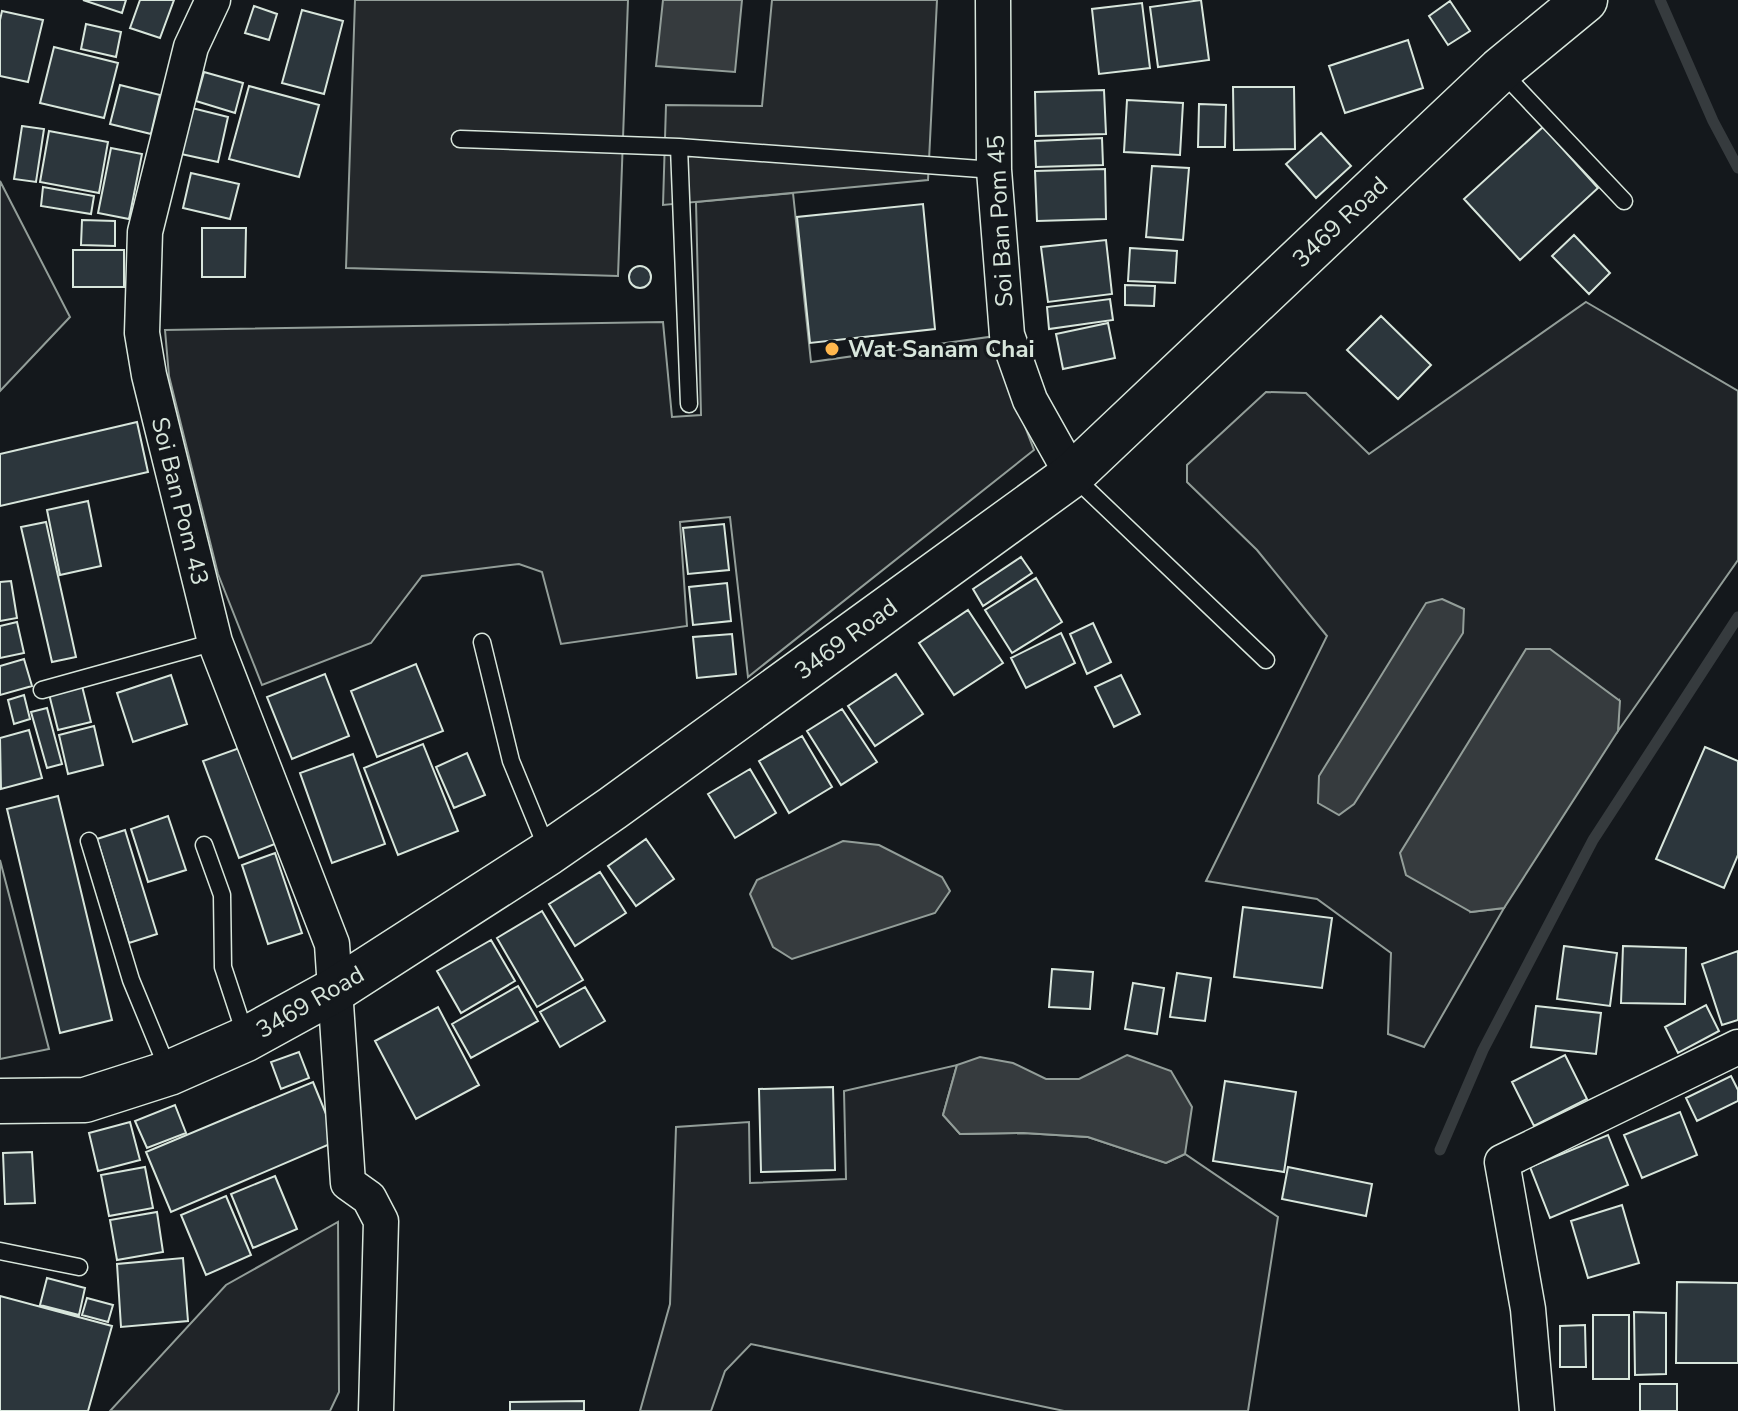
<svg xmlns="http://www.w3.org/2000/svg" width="1738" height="1411" viewBox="0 0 1738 1411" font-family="'Nunito Sans',sans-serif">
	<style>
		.green { fill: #202428; stroke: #939e99; stroke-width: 2 }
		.parking { fill: #24282b; stroke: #939e99; stroke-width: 2 }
		.water { fill: #363b3e; stroke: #939e99; stroke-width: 2 }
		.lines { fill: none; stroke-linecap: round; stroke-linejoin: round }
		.stream { stroke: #363b3e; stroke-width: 11 }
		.building { fill: #2c363c; stroke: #d8e6dc; stroke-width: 2 }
		.lane-casing { stroke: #d8e6dc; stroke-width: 19 }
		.street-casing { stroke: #d8e6dc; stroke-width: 37 }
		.secondary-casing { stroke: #d8e6dc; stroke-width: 47 }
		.lane { stroke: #14181c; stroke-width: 16 }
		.street { stroke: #14181c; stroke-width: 34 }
		.secondary { stroke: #14181c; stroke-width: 44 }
		.poi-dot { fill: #ffb74d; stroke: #14181c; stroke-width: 3 }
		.labels { text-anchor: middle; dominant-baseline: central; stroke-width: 6; stroke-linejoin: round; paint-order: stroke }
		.street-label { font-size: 24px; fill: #d8e6dc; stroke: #14181c }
		.poi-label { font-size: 24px; font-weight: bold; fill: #d8e6dc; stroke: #14181c; text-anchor: start }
	</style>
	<rect width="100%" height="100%" fill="#14181c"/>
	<path class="green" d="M 0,181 L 70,317 L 0,391 Z
		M 793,193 L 811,362 L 996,336 L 1000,361 L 1034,450 L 748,677 L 730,517 L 680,522 L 687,626 L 561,644 L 542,572 L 519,564 L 422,576 L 371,643 L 262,685 L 218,574 L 169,376 L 165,330 L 663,322 L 672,417 L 701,415 L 696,202 Z
		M 1586,302 L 1738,391 L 1738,560 L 1618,731 L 1619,701 L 1471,912 L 1504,908 L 1424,1047 L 1388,1034 L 1391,953 L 1317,899 L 1206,881 L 1327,636 L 1257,550 L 1187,482 L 1187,465 L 1266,392 L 1306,393 L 1369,454 Z
		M 0,860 L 49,1049 L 0,1059 Z
		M 957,1065 L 943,1115 L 960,1134 L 1024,1133 L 1088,1137 L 1166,1163 L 1185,1154 L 1278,1217 L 1248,1411 L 1064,1411 L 751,1344 L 725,1371 L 711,1411 L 640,1411 L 670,1304 L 676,1127 L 749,1122 L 750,1183 L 846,1179 L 844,1091 Z
		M 338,1222 L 339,1392 L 330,1411 L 110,1411 L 226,1285 Z"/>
	<path class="parking" d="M 355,0 L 628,0 L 618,276 L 346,268 Z
		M 772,0 L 937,0 L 928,180 L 663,205 L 666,105 L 762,106 Z"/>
	<path class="water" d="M 663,0 L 742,0 L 735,72 L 656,66 Z
		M 1442,599 L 1464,609 L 1463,633 L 1354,804 L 1339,815 L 1318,803 L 1319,776 L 1426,603 Z
		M 1526,649 L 1550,649 L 1620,701 L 1618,731 L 1504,908 L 1471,912 L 1406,875 L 1400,853 Z
		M 843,841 L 879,845 L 942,877 L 950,891 L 935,913 L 792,959 L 773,947 L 750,894 L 757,880 Z
		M 1127,1055 L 1171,1071 L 1192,1107 L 1185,1154 L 1166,1163 L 1088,1137 L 1024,1133 L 960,1134 L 943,1115 L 957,1065 L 980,1057 L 1013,1063 L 1046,1079 L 1079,1079 Z"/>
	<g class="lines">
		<path class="stream" d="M 1660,0 L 1713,121 L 1738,168
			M 1440,1150 L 1483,1050 L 1593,840 L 1738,617"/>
	</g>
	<path class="building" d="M 83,0 L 126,0 L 122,13 Z
		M 140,0 L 174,0 L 160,38 L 130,28 Z
		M 1201,0 L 1209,60 L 1158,67 L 1150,7 Z
		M 1450,1 L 1470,31 L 1448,45 L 1429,16 Z
		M 1142,3 L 1150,68 L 1099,74 L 1092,9 Z
		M 254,6 L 277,14 L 269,40 L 245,33 Z
		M 302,10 L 343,21 L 324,94 L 282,83 Z
		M 2,11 L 43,20 L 28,82 L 0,76 L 0,20 Z
		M 86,24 L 121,32 L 116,57 L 81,49 Z
		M 1408,40 L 1423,88 L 1345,113 L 1329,66 Z
		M 54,47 L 118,63 L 104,118 L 40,103 Z
		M 204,72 L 243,83 L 235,113 L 196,101 Z
		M 120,85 L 160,95 L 151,134 L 110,124 Z
		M 249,86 L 319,105 L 299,177 L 229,159 Z
		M 1233,87 L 1294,87 L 1295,149 L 1234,150 Z
		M 1104,90 L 1106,134 L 1036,136 L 1035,92 Z
		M 1127,100 L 1183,103 L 1180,155 L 1124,152 Z
		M 1199,104 L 1226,105 L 1225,147 L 1198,147 Z
		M 192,108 L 228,117 L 218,162 L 181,154 Z
		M 22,126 L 44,129 L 36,182 L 14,179 Z
		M 1543,127 L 1598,188 L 1520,260 L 1464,199 Z
		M 49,131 L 108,142 L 99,193 L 40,182 Z
		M 1321,133 L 1351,166 L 1316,198 L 1286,164 Z
		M 1102,138 L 1103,165 L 1036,167 L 1035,141 Z
		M 111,148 L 142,154 L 129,219 L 98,213 Z
		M 1152,166 L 1189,168 L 1183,240 L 1146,237 Z
		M 1105,169 L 1106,219 L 1037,221 L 1035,171 Z
		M 191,173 L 239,184 L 230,219 L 183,208 Z
		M 43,187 L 94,196 L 91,214 L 41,206 Z
		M 923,204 L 935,329 L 810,343 L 797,217 Z
		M 82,220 L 115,221 L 115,246 L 81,245 Z
		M 202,228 L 246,228 L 245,277 L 202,277 Z
		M 1574,235 L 1610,273 L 1589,294 L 1552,256 Z
		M 1106,240 L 1112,294 L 1048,302 L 1041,247 Z
		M 1130,248 L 1177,251 L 1175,283 L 1128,281 Z
		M 73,250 L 124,250 L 124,287 L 73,287 Z
		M629 277a11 11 0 1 1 22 0a11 11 0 1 1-22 0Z
		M 1125,285 L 1155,286 L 1154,306 L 1125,305 Z
		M 1110,299 L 1113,320 L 1049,329 L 1047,307 Z
		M 1381,316 L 1431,365 L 1398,399 L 1347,350 Z
		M 1108,323 L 1115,358 L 1063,369 L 1056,334 Z
		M 137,422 L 148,472 L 0,506 L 0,454 Z
		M 88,501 L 101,566 L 60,575 L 47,510 Z
		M 46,522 L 76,657 L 52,662 L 21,527 Z
		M 724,524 L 729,570 L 688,574 L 683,528 Z
		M 1021,557 L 1032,573 L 983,606 L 973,589 Z
		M 1036,578 L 1062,622 L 1012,653 L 985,610 Z
		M 11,581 L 17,618 L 0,621 L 0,582 Z
		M 727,583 L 731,621 L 693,625 L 689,587 Z
		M 968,610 L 1003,663 L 954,695 L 919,643 Z
		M 17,622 L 24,653 L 0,658 L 0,626 Z
		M 1093,623 L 1111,662 L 1087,674 L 1070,634 Z
		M 1061,633 L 1075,663 L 1026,688 L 1011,658 Z
		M 732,634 L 736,674 L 697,678 L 693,637 Z
		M 24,659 L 32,686 L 0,695 L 0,666 Z
		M 416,664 L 443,731 L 377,757 L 351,691 Z
		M 325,674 L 349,736 L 292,759 L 267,697 Z
		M 896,674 L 923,714 L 875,746 L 848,706 Z
		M 171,675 L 187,724 L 133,742 L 117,693 Z
		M 1121,675 L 1140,714 L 1114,727 L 1095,687 Z
		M 82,686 L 91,722 L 58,730 L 49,694 Z
		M 24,695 L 30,719 L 14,724 L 8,700 Z
		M 47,708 L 62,764 L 47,768 L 31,712 Z
		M 842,709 L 877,762 L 841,785 L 807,731 Z
		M 94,726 L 103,765 L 68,774 L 59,735 Z
		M 29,730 L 42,778 L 1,789 L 0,738 Z
		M 802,736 L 832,787 L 789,813 L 759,761 Z
		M 423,744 L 458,831 L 398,855 L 364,768 Z
		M 245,746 L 280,842 L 239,858 L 203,761 Z
		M 1705,747 L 1738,761 L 1738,855 L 1724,888 L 1656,859 Z
		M 467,753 L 485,795 L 454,808 L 436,767 Z
		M 353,754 L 385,844 L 332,863 L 300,773 Z
		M 750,769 L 776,813 L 735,838 L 708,794 Z
		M 58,796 L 112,1020 L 60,1033 L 7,809 Z
		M 168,816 L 186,870 L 148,882 L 131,829 Z
		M 125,830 L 157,934 L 129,943 L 97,839 Z
		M 646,839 L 674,879 L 636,906 L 608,866 Z
		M 275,853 L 302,933 L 268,944 L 242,865 Z
		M 600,872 L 626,913 L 575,946 L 549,904 Z
		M 1243,907 L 1332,918 L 1322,988 L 1234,977 Z
		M 542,911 L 583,980 L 537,1007 L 497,938 Z
		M 491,940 L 515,981 L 461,1013 L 437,971 Z
		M 1564,946 L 1617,953 L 1610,1006 L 1557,999 Z
		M 1623,946 L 1686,948 L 1685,1004 L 1621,1003 Z
		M 1738,951 L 1738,1020 L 1722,1025 L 1702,964 Z
		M 1052,969 L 1093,972 L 1090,1009 L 1049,1007 Z
		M 1177,973 L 1211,978 L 1205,1021 L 1170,1017 Z
		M 1133,983 L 1164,988 L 1157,1034 L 1125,1029 Z
		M 518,986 L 538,1021 L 471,1058 L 452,1024 Z
		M 585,987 L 605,1021 L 560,1047 L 540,1012 Z
		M 1706,1005 L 1719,1031 L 1678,1053 L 1665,1027 Z
		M 1536,1006 L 1601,1013 L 1596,1054 L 1531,1047 Z
		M 438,1007 L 479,1085 L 416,1119 L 375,1041 Z
		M 299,1052 L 309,1078 L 281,1089 L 271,1062 Z
		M 1565,1055 L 1587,1099 L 1534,1126 L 1512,1082 Z
		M 1731,1076 L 1738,1090 L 1738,1101 L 1697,1121 L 1686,1098 Z
		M 1225,1081 L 1296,1092 L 1284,1172 L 1213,1161 Z
		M 313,1082 L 337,1141 L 171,1212 L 146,1152 Z
		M 833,1087 L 835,1170 L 761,1172 L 759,1089 Z
		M 175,1105 L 186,1133 L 147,1148 L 135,1121 Z
		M 1680,1112 L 1697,1155 L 1642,1178 L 1624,1135 Z
		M 130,1122 L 140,1160 L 98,1171 L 89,1133 Z
		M 1608,1135 L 1628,1185 L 1550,1218 L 1530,1167 Z
		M 32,1152 L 35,1203 L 5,1204 L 3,1153 Z
		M 145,1167 L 153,1208 L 109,1216 L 101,1175 Z
		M 1288,1167 L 1372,1184 L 1366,1216 L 1282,1199 Z
		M 275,1176 L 297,1229 L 253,1248 L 231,1194 Z
		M 226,1196 L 251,1255 L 206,1275 L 181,1215 Z
		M 1622,1205 L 1639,1263 L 1588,1278 L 1571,1221 Z
		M 157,1212 L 163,1252 L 117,1260 L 110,1220 Z
		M 183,1258 L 188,1321 L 121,1327 L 117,1264 Z
		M 47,1278 L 85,1288 L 79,1315 L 40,1305 Z
		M 1677,1282 L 1738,1283 L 1738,1363 L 1676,1363 Z
		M 0,1296 L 112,1326 L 88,1411 L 0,1411 Z
		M 87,1298 L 113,1305 L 108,1322 L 82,1315 Z
		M 1634,1312 L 1666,1313 L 1666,1374 L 1635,1375 Z
		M 1593,1315 L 1629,1315 L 1629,1379 L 1593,1379 Z
		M 1585,1325 L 1586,1367 L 1560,1367 L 1560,1326 Z
		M 1640,1384 L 1677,1384 L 1677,1411 L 1640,1411 Z
		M 584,1401 L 584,1411 L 510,1411 L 510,1402 Z"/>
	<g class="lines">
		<g class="lane-casing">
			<path id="lane" d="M 1501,71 L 1624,201
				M 460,139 L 679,147 L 994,170
				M 679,147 L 689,404
				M 1073,476 L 1266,660
				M 482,642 L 511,761 L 548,851
				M 42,690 L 215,642
				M 89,841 L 131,980 L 169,1072
				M 204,845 L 222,895 L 223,967 L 246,1037
				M 0,1251 L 79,1267"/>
		</g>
		<g class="street-casing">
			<path id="street" d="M 213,0 L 191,47 L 145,232 L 142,333 L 149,375 L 215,642 L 332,944 L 348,1183 L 369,1198 L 381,1221 L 376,1411
				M 993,0 L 994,170 L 1007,335 L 1030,400 L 1072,475
				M 1537,1411 L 1528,1309 L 1502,1162 L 1738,1047"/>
		</g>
		<g class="secondary-casing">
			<path id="secondary" d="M 0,1101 L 85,1100 L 169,1073 L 246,1039 L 335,990 L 548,853 L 613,808 L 1072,475 L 1500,70 L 1585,0"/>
		</g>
		<use href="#lane" class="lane"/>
		<use href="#street" class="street"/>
		<use href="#secondary" class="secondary"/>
	</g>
	<circle class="poi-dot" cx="832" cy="349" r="8"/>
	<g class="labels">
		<g class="street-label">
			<text transform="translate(1000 221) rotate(-93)">Soi Ban Pom 45</text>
			<text transform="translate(1340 222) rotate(-43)">3469 Road</text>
			<text transform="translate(180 501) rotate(76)">Soi Ban Pom 43</text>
			<text transform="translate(846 639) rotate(-36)">3469 Road</text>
			<text transform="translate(310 1002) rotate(-30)">3469 Road</text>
		</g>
		<g class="poi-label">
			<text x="848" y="349">Wat Sanam Chai</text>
		</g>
	</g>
</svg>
